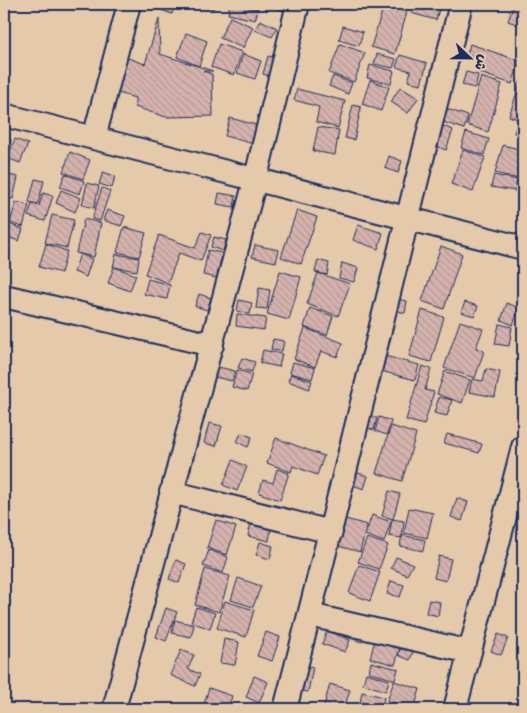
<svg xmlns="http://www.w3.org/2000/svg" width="527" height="713" viewBox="0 0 527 713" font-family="'Architects Daughter','Playpen Sans Arabic',sans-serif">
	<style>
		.building { fill: url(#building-back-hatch); stroke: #1b2f5e }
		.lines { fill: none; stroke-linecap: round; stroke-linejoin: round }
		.minor-casing { stroke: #1b2f5e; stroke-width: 26 }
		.minor { stroke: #e4c9ab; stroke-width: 22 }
	</style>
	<defs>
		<pattern id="building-back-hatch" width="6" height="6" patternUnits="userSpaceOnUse" patternTransform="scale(1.25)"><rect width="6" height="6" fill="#d5b2ac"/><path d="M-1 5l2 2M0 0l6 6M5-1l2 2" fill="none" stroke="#b69996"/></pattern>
	</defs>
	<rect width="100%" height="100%" fill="#e4c9ab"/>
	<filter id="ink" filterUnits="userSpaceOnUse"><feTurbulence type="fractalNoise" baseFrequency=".02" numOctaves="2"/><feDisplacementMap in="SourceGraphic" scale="10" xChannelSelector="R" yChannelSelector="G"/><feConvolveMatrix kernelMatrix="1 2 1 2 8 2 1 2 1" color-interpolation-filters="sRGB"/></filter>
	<g filter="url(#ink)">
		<path class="building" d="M 163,4 L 175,4 L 172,14 L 161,10 Z
			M 195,4 L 215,4 L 213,9 Z
			M 230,4 L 258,10 L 255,20 L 228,14 Z
			M 239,4 L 259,4 L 258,9 Z
			M 275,4 L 286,4 L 284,11 L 274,8 Z
			M 394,4 L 407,4 L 406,9 Z
			M 413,4 L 439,9 L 436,20 L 411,13 Z
			M 514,4 L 523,4 L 523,14 L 519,25 L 508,21 Z
			M 384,5 L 407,12 L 395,54 L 371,47 Z
			M 230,17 L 253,27 L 243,48 L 220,38 Z
			M 159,19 L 160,54 L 213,71 L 203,71 L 212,74 L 213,116 L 166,117 L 135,107 L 135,98 L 111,91 L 122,56 L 145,64 Z
			M 260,20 L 277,28 L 272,37 L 255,30 Z
			M 343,26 L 363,32 L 359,46 L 339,40 Z
			M 186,33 L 207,41 L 199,66 L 177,57 Z
			M 219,44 L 242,52 L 234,75 L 211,67 Z
			M 340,44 L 365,53 L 354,82 L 329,73 Z
			M 470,44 L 520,61 L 512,84 L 480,73 L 484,60 L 467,55 Z
			M 243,54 L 261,61 L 255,79 L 237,73 Z
			M 377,54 L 396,59 L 393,68 L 374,64 Z
			M 400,55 L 427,63 L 421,84 L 408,81 L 411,71 L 396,67 Z
			M 268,56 L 280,59 L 275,78 L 263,74 Z
			M 370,65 L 394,71 L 391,84 L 367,78 Z
			M 466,72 L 478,75 L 475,88 L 462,85 Z
			M 523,75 L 523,121 L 509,116 Z
			M 333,76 L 352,83 L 348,94 L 329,86 Z
			M 481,77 L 502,84 L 488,132 L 467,125 Z
			M 370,80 L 389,87 L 381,111 L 362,104 Z
			M 400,87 L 418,98 L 408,113 L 391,102 Z
			M 4,88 L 5,88 L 5,113 L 4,113 Z
			M 297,89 L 345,101 L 338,128 L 316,122 L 319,107 L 294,100 Z
			M 353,105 L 361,107 L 354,140 L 345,138 Z
			M 447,109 L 468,116 L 464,129 L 443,122 Z
			M 230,118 L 260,126 L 254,144 L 225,136 Z
			M 518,122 L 523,123 L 523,135 L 514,133 Z
			M 443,126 L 453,130 L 446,150 L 436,146 Z
			M 318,127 L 339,130 L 335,155 L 313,151 Z
			M 466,132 L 489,139 L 484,155 L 461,148 Z
			M 4,137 L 11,140 L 6,160 L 4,159 Z
			M 15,139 L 28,144 L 20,163 L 7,158 Z
			M 503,145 L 523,150 L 518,179 L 495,173 Z
			M 463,150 L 485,157 L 473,192 L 451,184 Z
			M 70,152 L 90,160 L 83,179 L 63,172 Z
			M 389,156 L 402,161 L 398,173 L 385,168 Z
			M 103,172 L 115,176 L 112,188 L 99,184 Z
			M 5,174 L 18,177 L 13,199 L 4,197 Z
			M 65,174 L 84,181 L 80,194 L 60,187 Z
			M 494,175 L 517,180 L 515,191 L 491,187 Z
			M 35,179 L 44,181 L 38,204 L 29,202 Z
			M 87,183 L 99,186 L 94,208 L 82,205 Z
			M 102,188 L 110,191 L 100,221 L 92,219 Z
			M 61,190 L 81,198 L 75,212 L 56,203 Z
			M 43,193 L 53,196 L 45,221 L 28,216 L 32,204 L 39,206 Z
			M 219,193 L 236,196 L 234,207 L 217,204 Z
			M 16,202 L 29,205 L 23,227 L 10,223 Z
			M 107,210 L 125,216 L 121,226 L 103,220 Z
			M 297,210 L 317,217 L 301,264 L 281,257 Z
			M 52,215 L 74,220 L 67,248 L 45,243 Z
			M 84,219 L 101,223 L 94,257 L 76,253 Z
			M 5,223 L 23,229 L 19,241 L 4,236 Z
			M 358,225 L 383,233 L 378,249 L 353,240 Z
			M 124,227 L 146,233 L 139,257 L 117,252 Z
			M 202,232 L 211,235 L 201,261 L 179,253 L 168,283 L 145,274 L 159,235 L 195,248 Z
			M 214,237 L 226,240 L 223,251 L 211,247 Z
			M 46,244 L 67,251 L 61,273 L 39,267 Z
			M 255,245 L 279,250 L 276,262 L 252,257 Z
			M 441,246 L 462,254 L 444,309 L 422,301 Z
			M 208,250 L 222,253 L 217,278 L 203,275 Z
			M 80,254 L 92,259 L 86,277 L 74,272 Z
			M 116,254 L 139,258 L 137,271 L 113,267 Z
			M 318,260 L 329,263 L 327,275 L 315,272 Z
			M 342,263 L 358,268 L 354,282 L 339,278 Z
			M 114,267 L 136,275 L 130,291 L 108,283 Z
			M 280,271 L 301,277 L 289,320 L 267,314 Z
			M 318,273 L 350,284 L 338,316 L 307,304 Z
			M 148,279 L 170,285 L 167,299 L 144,294 Z
			M 259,288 L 270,290 L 267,309 L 256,308 Z
			M 199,294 L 211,298 L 207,310 L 195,306 Z
			M 395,299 L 407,301 L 405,313 L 393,310 Z
			M 239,300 L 252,303 L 250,314 L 237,311 Z
			M 465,302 L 478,306 L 474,316 L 461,312 Z
			M 507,303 L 519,308 L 513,325 L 501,320 Z
			M 310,308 L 333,316 L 327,335 L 304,327 Z
			M 422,310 L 444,317 L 431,362 L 409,356 Z
			M 237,314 L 266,318 L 264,330 L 236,326 Z
			M 460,321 L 483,329 L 476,348 L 484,351 L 475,378 L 444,368 Z
			M 499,324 L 512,327 L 509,346 L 495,344 Z
			M 305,328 L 343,343 L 337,357 L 321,351 L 315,367 L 294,359 Z
			M 273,339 L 284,341 L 282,351 L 271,350 Z
			M 263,350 L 282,354 L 279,367 L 260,363 Z
			M 381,355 L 419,365 L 415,380 L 377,370 Z
			M 242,358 L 255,362 L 252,372 L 238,368 Z
			M 293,362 L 315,368 L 312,379 L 290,373 Z
			M 422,366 L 431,369 L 425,390 L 434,392 L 424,425 L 406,420 Z
			M 218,367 L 235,371 L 232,381 L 215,377 Z
			M 486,369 L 500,372 L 495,397 L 469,392 L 472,379 L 483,381 Z
			M 237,370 L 252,374 L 247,391 L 232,387 Z
			M 445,371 L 470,380 L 462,403 L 437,394 Z
			M 291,374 L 312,381 L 309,389 L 288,381 Z
			M 439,397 L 452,400 L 447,416 L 434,413 Z
			M 368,415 L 377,418 L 374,430 L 364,427 Z
			M 379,417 L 391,421 L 387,435 L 375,431 Z
			M 209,423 L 222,426 L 216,446 L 204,443 Z
			M 391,426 L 416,434 L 402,481 L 376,473 Z
			M 241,433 L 252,437 L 248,447 L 237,442 Z
			M 447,434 L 482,444 L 479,453 L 444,443 Z
			M 276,438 L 324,456 L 317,475 L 293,466 L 291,472 L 267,463 Z
			M 233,460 L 247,467 L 237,491 L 223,485 Z
			M 277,469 L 289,473 L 280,500 L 259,493 L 263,480 L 273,483 Z
			M 352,471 L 368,476 L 364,489 L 347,483 Z
			M 389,491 L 400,494 L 393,519 L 382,516 Z
			M 457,498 L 468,502 L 462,521 L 451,517 Z
			M 409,508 L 433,513 L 427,538 L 404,533 Z
			M 372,515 L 391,522 L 384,542 L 365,535 Z
			M 339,517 L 367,525 L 360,552 L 331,544 Z
			M 392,519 L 404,521 L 402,538 L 389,536 Z
			M 216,520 L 236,527 L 227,555 L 207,548 Z
			M 251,523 L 271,528 L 269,541 L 248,536 Z
			M 402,535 L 425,540 L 423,551 L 400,546 Z
			M 367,538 L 388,545 L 379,569 L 358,562 Z
			M 260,542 L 273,546 L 270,559 L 256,555 Z
			M 209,550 L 228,557 L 223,573 L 203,566 Z
			M 439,556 L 451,559 L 446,581 L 434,578 Z
			M 396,557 L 413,564 L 407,575 L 391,568 Z
			M 176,560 L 186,564 L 179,583 L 169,579 Z
			M 359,565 L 380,572 L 370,601 L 349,593 Z
			M 205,569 L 230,576 L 219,612 L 195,605 Z
			M 238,578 L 261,586 L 253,607 L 231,600 Z
			M 391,581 L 404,585 L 400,597 L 387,594 Z
			M 429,600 L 440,602 L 438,616 L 426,613 Z
			M 225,601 L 254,610 L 246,637 L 217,628 Z
			M 196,607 L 215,613 L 210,629 L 191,622 Z
			M 166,608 L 177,612 L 166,641 L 156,637 Z
			M 175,620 L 194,625 L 191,637 L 172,633 Z
			M 345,626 L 365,631 L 362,642 L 343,636 Z
			M 327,631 L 350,640 L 345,652 L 322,644 Z
			M 266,632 L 280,637 L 272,661 L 257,656 Z
			M 377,633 L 402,640 L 395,665 L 370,658 Z
			M 498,634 L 508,638 L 501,655 L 491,651 Z
			M 224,639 L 239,642 L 235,665 L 220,663 Z
			M 403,642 L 415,646 L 410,660 L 398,655 Z
			M 181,650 L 194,655 L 188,669 L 200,674 L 195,686 L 170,675 Z
			M 371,662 L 398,669 L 395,680 L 369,672 Z
			M 300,664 L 313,667 L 308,692 L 295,690 Z
			M 366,673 L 389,680 L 386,691 L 363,684 Z
			M 254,676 L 268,682 L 259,703 L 246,697 Z
			M 394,681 L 420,689 L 414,709 L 400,709 L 401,705 L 387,701 Z
			M 330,684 L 350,690 L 344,709 L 323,709 Z
			M 209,688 L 232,696 L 228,709 L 203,707 Z
			M 362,692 L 384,697 L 382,709 L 359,709 Z
			M 146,703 L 158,705 L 157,709 L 145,709 Z"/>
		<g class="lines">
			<g class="minor-casing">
				<path id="minor" d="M 4,115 L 523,248
					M 94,138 L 129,4
					M 4,296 L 212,345
					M 171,492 L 331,532
					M 310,615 L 470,652
					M 114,709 L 255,181 L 298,4
					M 285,709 C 346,475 401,239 461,4
					M 455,709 L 523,447"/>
			</g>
			<use href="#minor" class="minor"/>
		</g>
	</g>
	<rect width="527" height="713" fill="none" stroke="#e4c9ab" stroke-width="20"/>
	<rect x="10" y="10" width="507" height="693" fill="none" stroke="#1b2f5e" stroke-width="2" filter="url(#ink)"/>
	<g transform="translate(470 58) rotate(112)" stroke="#e4c9ab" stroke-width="4" paint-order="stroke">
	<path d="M0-4L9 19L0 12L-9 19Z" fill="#1b2f5e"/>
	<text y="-8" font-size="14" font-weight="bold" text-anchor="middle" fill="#1b2f5e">ش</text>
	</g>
</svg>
